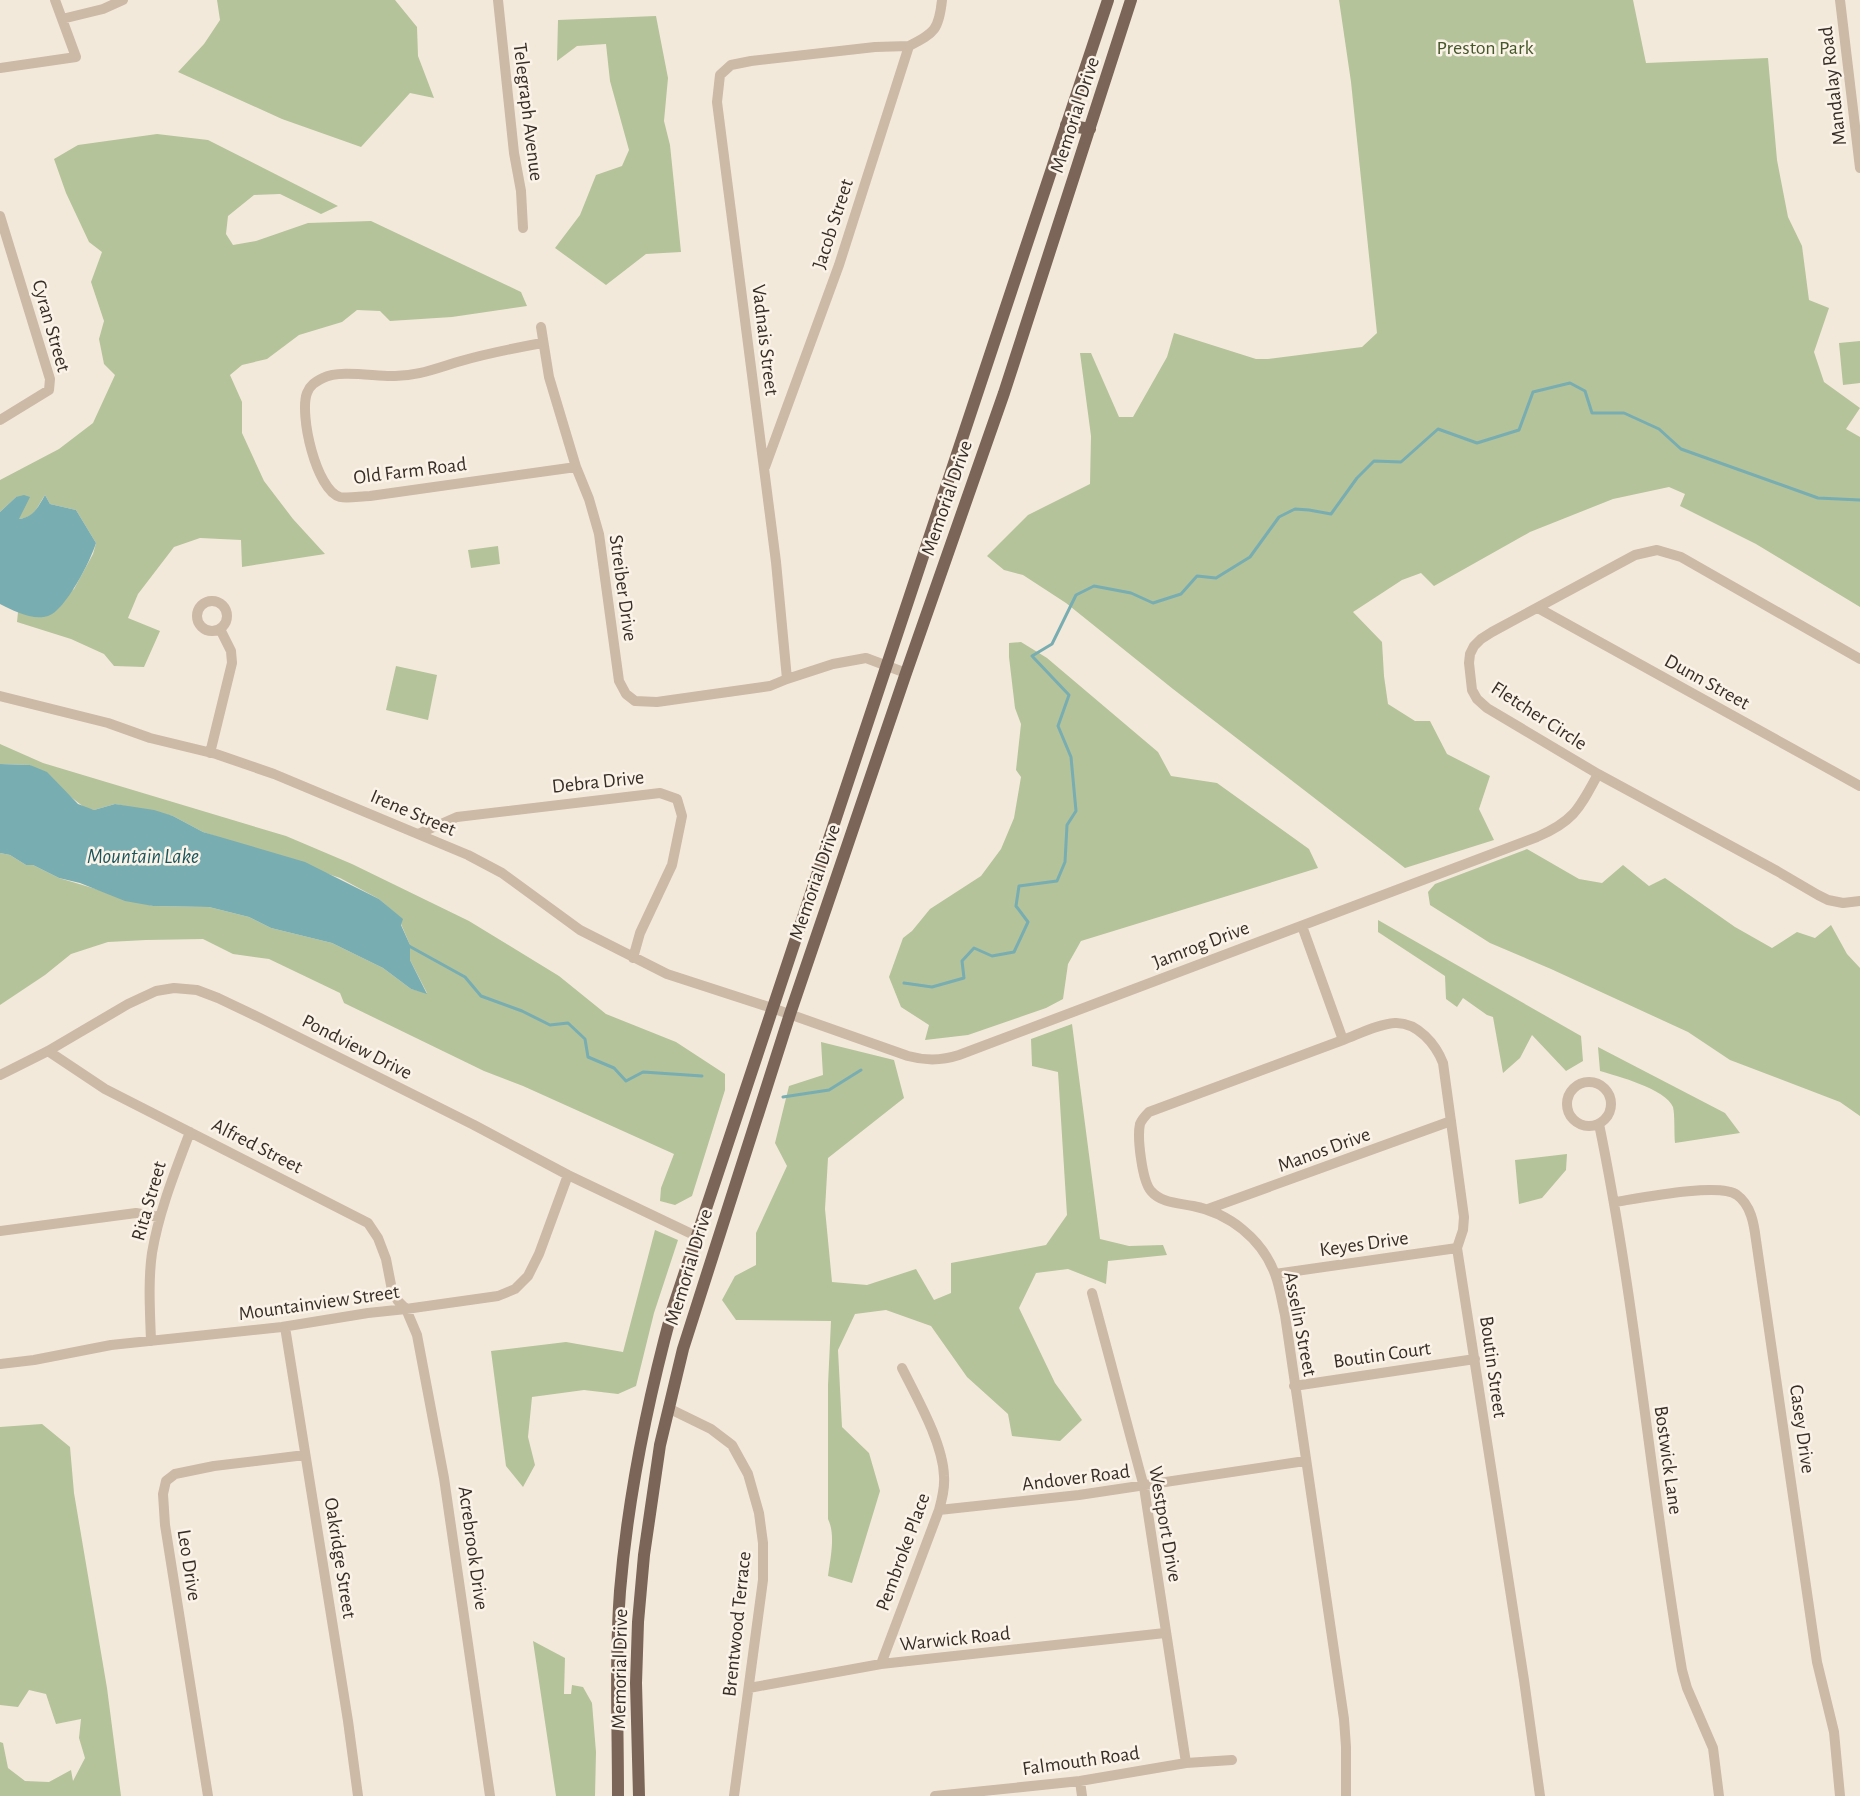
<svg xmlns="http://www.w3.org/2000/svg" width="1860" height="1796" viewBox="0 0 1860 1796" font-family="'Alegreya Sans',sans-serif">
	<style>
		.green { fill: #b4c39a }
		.water { fill: #78adb2 }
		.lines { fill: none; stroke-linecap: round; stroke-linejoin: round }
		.stream { stroke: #78adb2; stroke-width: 3 }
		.minor { stroke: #ccb9a6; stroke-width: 10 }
		.major { stroke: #7b6558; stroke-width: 12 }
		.labels { text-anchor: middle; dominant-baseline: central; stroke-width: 5; stroke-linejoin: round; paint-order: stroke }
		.park-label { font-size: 20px; fill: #45582a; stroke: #fbf3e8 }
		.street-label { font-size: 20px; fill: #382e28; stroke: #fbf3e8 }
		.water-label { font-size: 21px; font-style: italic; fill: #1a555c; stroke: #fbf3e8 }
	</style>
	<rect width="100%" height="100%" fill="#f3e9db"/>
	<path class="green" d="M 217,0 L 395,0 L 417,27 L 418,56 L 434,98 L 410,93 L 361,147 L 282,119 L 178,72 L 204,44 L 220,20 Z
		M 1339,0 L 1633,0 L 1646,63 L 1768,58 L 1777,160 L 1788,217 L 1802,246 L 1809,300 L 1829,308 L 1814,352 L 1824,382 L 1860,408 L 1846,429 L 1860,437 L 1860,607 L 1756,544 L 1680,506 L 1685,494 L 1669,487 L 1613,499 L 1530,532 L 1434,586 L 1421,573 L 1402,580 L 1353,612 L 1382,642 L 1384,676 L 1388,704 L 1415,721 L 1430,721 L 1447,754 L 1490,776 L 1479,809 L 1494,840 L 1405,868 L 1173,689 L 1066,603 L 1023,575 L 1004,570 L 987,556 L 1028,515 L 1090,484 L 1091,436 L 1080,353 L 1091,353 L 1119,417 L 1133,417 L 1167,357 L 1174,333 L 1256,359 L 1268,359 L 1362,347 L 1377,333 L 1351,82 Z
		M 656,16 L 668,78 L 664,121 L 670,145 L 681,252 L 646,254 L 606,285 L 555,248 L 580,215 L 596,175 L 622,166 L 629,150 L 610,81 L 606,44 L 577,46 L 557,61 L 558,20 Z
		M 157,134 L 208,140 L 338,206 L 321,214 L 280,194 L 254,195 L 228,216 L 226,234 L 233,245 L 256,241 L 308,223 L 371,221 L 521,292 L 527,306 L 452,317 L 390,321 L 380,311 L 357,310 L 342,322 L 299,335 L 267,359 L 242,365 L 230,375 L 242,402 L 242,433 L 264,481 L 293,519 L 325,554 L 242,567 L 241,540 L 200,538 L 174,547 L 138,594 L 128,618 L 160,631 L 144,667 L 114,666 L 104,654 L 71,639 L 17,622 L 18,612 L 39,617 L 74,589 L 93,554 L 96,543 L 76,510 L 50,504 L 45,495 C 36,508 36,517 19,519 L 16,497 L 0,512 L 0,480 L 59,449 L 93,423 L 115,375 L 104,364 L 99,339 L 104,321 L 91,282 L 102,252 L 89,242 L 66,193 L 54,159 L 78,145 Z
		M 1860,341 L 1860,383 L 1843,385 L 1839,343 Z
		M 498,546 L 500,564 L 471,568 L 468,550 Z
		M 1021,642 L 1047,658 L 1158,752 L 1171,776 L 1217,783 L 1309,849 L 1318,868 L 1081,941 L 1068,964 L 1063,999 L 1046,1008 L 968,1035 L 925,1040 L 929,1025 L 901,1007 L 889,977 L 903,938 L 912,931 L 930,909 L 981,876 L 1001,849 L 1014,818 L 1021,777 L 1016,770 L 1021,724 L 1015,708 L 1009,657 L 1009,643 Z
		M 396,666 L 437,675 L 428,720 L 386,710 Z
		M 0,744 L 43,763 L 286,836 L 352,864 L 469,921 L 559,976 L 606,1014 L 676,1042 L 725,1074 L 725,1090 L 692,1196 L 675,1205 L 660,1201 L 661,1188 L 674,1154 L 523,1086 L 484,1071 L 344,1003 L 340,993 L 269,959 L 233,954 L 203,939 L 146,940 L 108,942 L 71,954 L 45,975 L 0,1005 L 0,853 L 10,855 L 26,865 L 33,865 L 59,878 L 153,906 L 209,907 L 249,917 L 271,928 L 332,943 L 383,968 L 411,989 L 427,993 L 410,960 L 410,945 L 401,924 L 402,919 L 379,899 L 340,878 L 203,832 L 173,816 L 115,804 L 94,810 L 85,808 L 30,765 L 0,764 Z
		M 1527,849 L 1579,879 L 1602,883 L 1623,865 L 1649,886 L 1665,878 L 1735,927 L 1772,948 L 1797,932 L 1815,938 L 1831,925 L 1847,954 L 1860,968 L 1860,1116 L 1840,1102 L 1730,1060 L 1688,1032 L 1551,969 L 1490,943 L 1430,905 L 1428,892 L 1435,884 Z
		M 1378,920 L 1581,1036 L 1583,1061 L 1566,1071 L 1532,1035 L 1520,1058 L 1503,1073 L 1493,1017 L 1487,1015 L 1463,998 L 1457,1007 L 1446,999 L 1445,976 L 1378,932 Z
		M 1072,1024 L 1100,1239 L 1129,1246 L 1163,1245 L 1167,1255 L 1108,1261 L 1106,1284 L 1068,1269 L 1036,1273 L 1019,1308 L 1055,1383 L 1082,1420 L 1060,1441 L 1012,1436 L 1008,1414 L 967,1377 L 931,1326 L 886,1310 L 855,1314 L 838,1350 L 842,1427 L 869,1453 L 880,1491 L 852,1583 L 828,1576 C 830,1560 836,1535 828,1519 L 828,1385 L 831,1321 L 736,1320 L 722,1300 L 735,1276 L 756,1265 L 756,1233 L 787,1166 L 775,1143 L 789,1086 L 823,1075 L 821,1042 L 894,1060 L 904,1098 L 828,1158 L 825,1209 L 832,1282 L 867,1285 L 916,1269 L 934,1300 L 951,1293 L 951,1263 L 1046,1245 L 1067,1215 L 1058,1072 L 1032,1066 L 1031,1039 Z
		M 1598,1047 L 1725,1113 L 1740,1133 L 1675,1143 C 1674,1134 1675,1115 1673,1107 C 1666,1089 1617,1076 1600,1071 Z
		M 1567,1154 L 1566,1170 L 1542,1198 L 1519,1204 L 1515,1160 Z
		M 655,1230 L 678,1240 L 654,1313 L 636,1386 L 618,1394 L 584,1390 L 532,1397 L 528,1437 L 535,1465 L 523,1487 L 506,1466 L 491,1351 L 566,1342 L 623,1352 Z
		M 42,1424 L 70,1447 L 74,1493 L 107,1688 L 121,1796 L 0,1796 L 0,1742 L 3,1743 L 8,1768 L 25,1781 L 49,1782 L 71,1770 L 73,1781 L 85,1758 L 79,1738 L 81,1719 L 56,1724 L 46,1694 L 29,1690 L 18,1707 L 0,1705 L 0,1427 Z
		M 533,1641 L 565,1658 L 564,1694 L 571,1694 L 572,1685 L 583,1687 L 592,1703 L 596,1752 L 595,1796 L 556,1796 Z"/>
	<path class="water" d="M 24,495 L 30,497 L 19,519 C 34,517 38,507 45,495 L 50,504 L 76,510 L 96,543 C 91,560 65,611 48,616 C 33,621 14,611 0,604 L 0,512 L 16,497 Z
		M 0,764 L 30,765 L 47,772 L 78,804 L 94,810 L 115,804 L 154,810 L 173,816 L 203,832 L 305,862 L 379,899 L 403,919 L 401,925 L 410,945 L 410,960 L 427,994 L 411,989 L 383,968 L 332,943 L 271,928 L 249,917 L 209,907 L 153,906 L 125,901 L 80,883 L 59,878 L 33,865 L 26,865 L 10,855 L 0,853 Z"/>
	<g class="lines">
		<path class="stream" d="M 409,946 L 465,977 L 481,996 L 522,1011 L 550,1025 L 568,1023 L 585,1039 L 588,1057 L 614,1068 L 626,1081 L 643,1072 L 702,1076
			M 904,983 L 932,987 L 964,978 L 962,961 L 974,948 L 992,956 L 1014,952 L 1028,922 L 1016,906 L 1019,886 L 1057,881 L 1065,862 L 1067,825 L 1076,811 L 1071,757 L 1058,726 L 1069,695 L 1032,656 L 1052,644 L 1076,595 L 1094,586 L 1131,593 L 1153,603 L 1181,594 L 1197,576 L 1216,578 L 1250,557 L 1279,517 L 1295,509 L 1309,510 L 1331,514 L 1357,478 L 1374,461 L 1401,462 L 1438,429 L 1477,443 L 1519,430 L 1533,392 L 1570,383 L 1585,391 L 1592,413 L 1624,413 L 1659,429 L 1681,449 L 1818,498 L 1860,500
			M 783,1097 L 829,1090 L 861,1070"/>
		<path class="minor" d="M 498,0 L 514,153 L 521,191 L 523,228
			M 1840,0 L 1860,168
			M 62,19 L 103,9 L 123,0
			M 0,68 L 76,57 L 55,0
			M 0,216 L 50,379 L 49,390 L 0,420
			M 541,327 L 549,377 L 576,467 L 589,499 L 599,534 L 619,681 L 626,694 L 635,701 L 657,702 L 770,686 L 787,679
			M 542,343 C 515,348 488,353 461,361 C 437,368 416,377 391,376 C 372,376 339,370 323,378 C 315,382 310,385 307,393 C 299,414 316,490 340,497 C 348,499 361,496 370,496 L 576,467
			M 765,467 L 839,265 L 909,46 C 935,33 939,29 942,0
			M197 616a15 15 0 1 1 30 0a15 15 0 1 1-30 0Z
			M 1538,608 L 1860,786
			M 1860,659 L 1681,557 L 1657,550 L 1635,555 L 1492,632 L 1481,639 L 1474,646 L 1470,654 L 1469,663 L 1472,690 L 1477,699 L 1487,708 L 1598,774 L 1777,871 L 1818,895 L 1828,900 L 1843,903 L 1860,901
			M 906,673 L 866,658 L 833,664 L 787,679 L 776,562 L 717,102 L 720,75 L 731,65 L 751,61 L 875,47 L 909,46
			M 0,696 L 108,723 L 150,738 L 216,754 L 274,774 L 468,855 L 502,873 L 580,930 L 667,974 L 772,1008 L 908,1056 C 926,1061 941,1061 959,1055 L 1537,837 C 1574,821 1579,809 1598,774
			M 210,753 L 232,663 L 231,651 L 220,629
			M 418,834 L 457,817 L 660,793 L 677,799 L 682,816 L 672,865 L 640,933 L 633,958
			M 1302,926 L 1343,1040 L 1149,1112 C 1146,1115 1142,1119 1140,1124 C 1137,1137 1142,1181 1151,1191 C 1161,1203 1179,1203 1193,1206 C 1229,1213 1262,1239 1275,1274 C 1280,1287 1282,1302 1285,1315 L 1344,1719 L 1346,1747 L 1346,1796
			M 1343,1040 C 1359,1034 1378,1024 1395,1023 C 1418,1022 1436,1045 1443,1063 L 1464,1217 L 1463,1230 L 1457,1248 L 1524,1680 L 1540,1796
			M 48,1051 L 105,1089 L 368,1223 L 378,1238 L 386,1259 L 392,1290 L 398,1301 L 406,1309 L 417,1335 L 444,1478 L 490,1796
			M 0,1075 L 48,1051 L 128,1004 L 156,991 L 174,988 L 197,990 L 218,998 L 260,1018 L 474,1125 L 568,1175 L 696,1236
			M1567 1104a22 22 0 1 1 44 0a22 22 0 1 1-44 0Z
			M 1599,1124 C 1636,1304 1651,1488 1682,1670 L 1687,1688 L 1713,1748 L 1719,1796
			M 1615,1202 C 1640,1198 1720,1182 1737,1195 C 1751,1205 1754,1224 1756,1240 L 1817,1662 L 1834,1732 L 1840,1796
			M 1208,1209 L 1451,1121
			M 0,1231 L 136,1213 L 159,1217
			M 1275,1274 L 1457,1248
			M 1092,1293 L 1144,1487 L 1186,1763
			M 285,1327 L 348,1721 L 358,1796
			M 151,1341 C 150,1312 148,1281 152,1253 C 159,1211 175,1172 190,1132
			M 0,1364 L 34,1360 L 111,1345 L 282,1327 L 368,1313 L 406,1309 L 498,1296 L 515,1289 L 528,1276 L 539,1254 L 568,1175
			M 1294,1386 L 1475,1359
			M 668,1408 L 711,1429 L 732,1445 L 748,1474 L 759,1513 L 763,1543 L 763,1580 L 734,1796
			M 939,1510 L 1079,1495 L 1305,1461
			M 881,1664 L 939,1510 C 942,1499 945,1488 944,1476 C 943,1443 917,1398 902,1368
			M 749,1688 L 881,1664 L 1165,1633
			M 1080,1781 L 1082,1796
			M 208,1796 L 165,1525 L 163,1494 L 166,1481 L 175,1474 L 214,1466 L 305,1455
			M 935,1796 L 1080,1781 L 1186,1763 L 1232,1760"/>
		<path class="major" d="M 1066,125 L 1090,129
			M 618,1796 C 618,1728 615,1659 620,1591 C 628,1496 647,1403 672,1311 L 1108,0
			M 639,1796 L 636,1683 L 638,1622 L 644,1555 L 660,1445 L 683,1349 L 790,1014 L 906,673 L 1004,393 L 1131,0"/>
	</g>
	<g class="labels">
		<g class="park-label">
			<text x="1485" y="48">Preston Park</text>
		</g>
		<g class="street-label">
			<text transform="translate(1833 86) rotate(-97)">Mandalay Road</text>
			<text transform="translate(528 112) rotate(83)">Telegraph Avenue</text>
			<text transform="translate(1075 115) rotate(-72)">Memorial Drive</text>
			<text transform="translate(833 224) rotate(-72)">Jacob Street</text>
			<text transform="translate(51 326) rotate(74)">Cyran Street</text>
			<text transform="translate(765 340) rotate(83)">Vadnais Street</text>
			<text transform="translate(410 471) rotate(-7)">Old Farm Road</text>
			<text transform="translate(947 498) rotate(-71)">Memorial Drive</text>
			<text transform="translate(623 588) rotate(82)">Streiber Drive</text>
			<text transform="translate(1707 682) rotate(29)">Dunn Street</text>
			<text transform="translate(1539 716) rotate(33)">Fletcher Circle</text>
			<text transform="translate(598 782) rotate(-6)">Debra Drive</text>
			<text transform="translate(413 813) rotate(23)">Irene Street</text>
			<text transform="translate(815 882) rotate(-71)">Memorial Drive</text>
			<text transform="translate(1201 945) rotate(-21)">Jamrog Drive</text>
			<text transform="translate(357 1047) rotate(27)">Pondview Drive</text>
			<text transform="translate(257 1146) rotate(27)">Alfred Street</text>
			<text transform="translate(1324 1150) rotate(-20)">Manos Drive</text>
			<text transform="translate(149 1201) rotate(-74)">Rita Street</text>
			<text transform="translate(1364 1244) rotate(-8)">Keyes Drive</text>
			<text transform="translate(689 1267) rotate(-73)">Memorial Drive</text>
			<text transform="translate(319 1303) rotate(-8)">Mountainview Street</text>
			<text transform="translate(1300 1324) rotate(79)">Asselin Street</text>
			<text transform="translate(1382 1355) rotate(-8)">Boutin Court</text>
			<text transform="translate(1493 1367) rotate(82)">Boutin Street</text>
			<text transform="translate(1802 1429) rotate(82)">Casey Drive</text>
			<text transform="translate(1668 1460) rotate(82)">Bostwick Lane</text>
			<text transform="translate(1076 1478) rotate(-7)">Andover Road</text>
			<text transform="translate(1165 1524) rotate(80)">Westport Drive</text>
			<text transform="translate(473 1548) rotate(82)">Acrebrook Drive</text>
			<text transform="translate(903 1552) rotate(-70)">Pembroke Place</text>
			<text transform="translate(340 1558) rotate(81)">Oakridge Street</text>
			<text transform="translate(189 1565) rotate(81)">Leo Drive</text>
			<text transform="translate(737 1624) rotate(-84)">Brentwood Terrace</text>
			<text transform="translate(955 1639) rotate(-6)">Warwick Road</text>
			<text transform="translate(620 1669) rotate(-89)">Memorial Drive</text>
			<text transform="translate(1081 1761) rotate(-8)">Falmouth Road</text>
		</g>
		<g class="water-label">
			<text x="143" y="856">Mountain Lake</text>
		</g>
	</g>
</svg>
